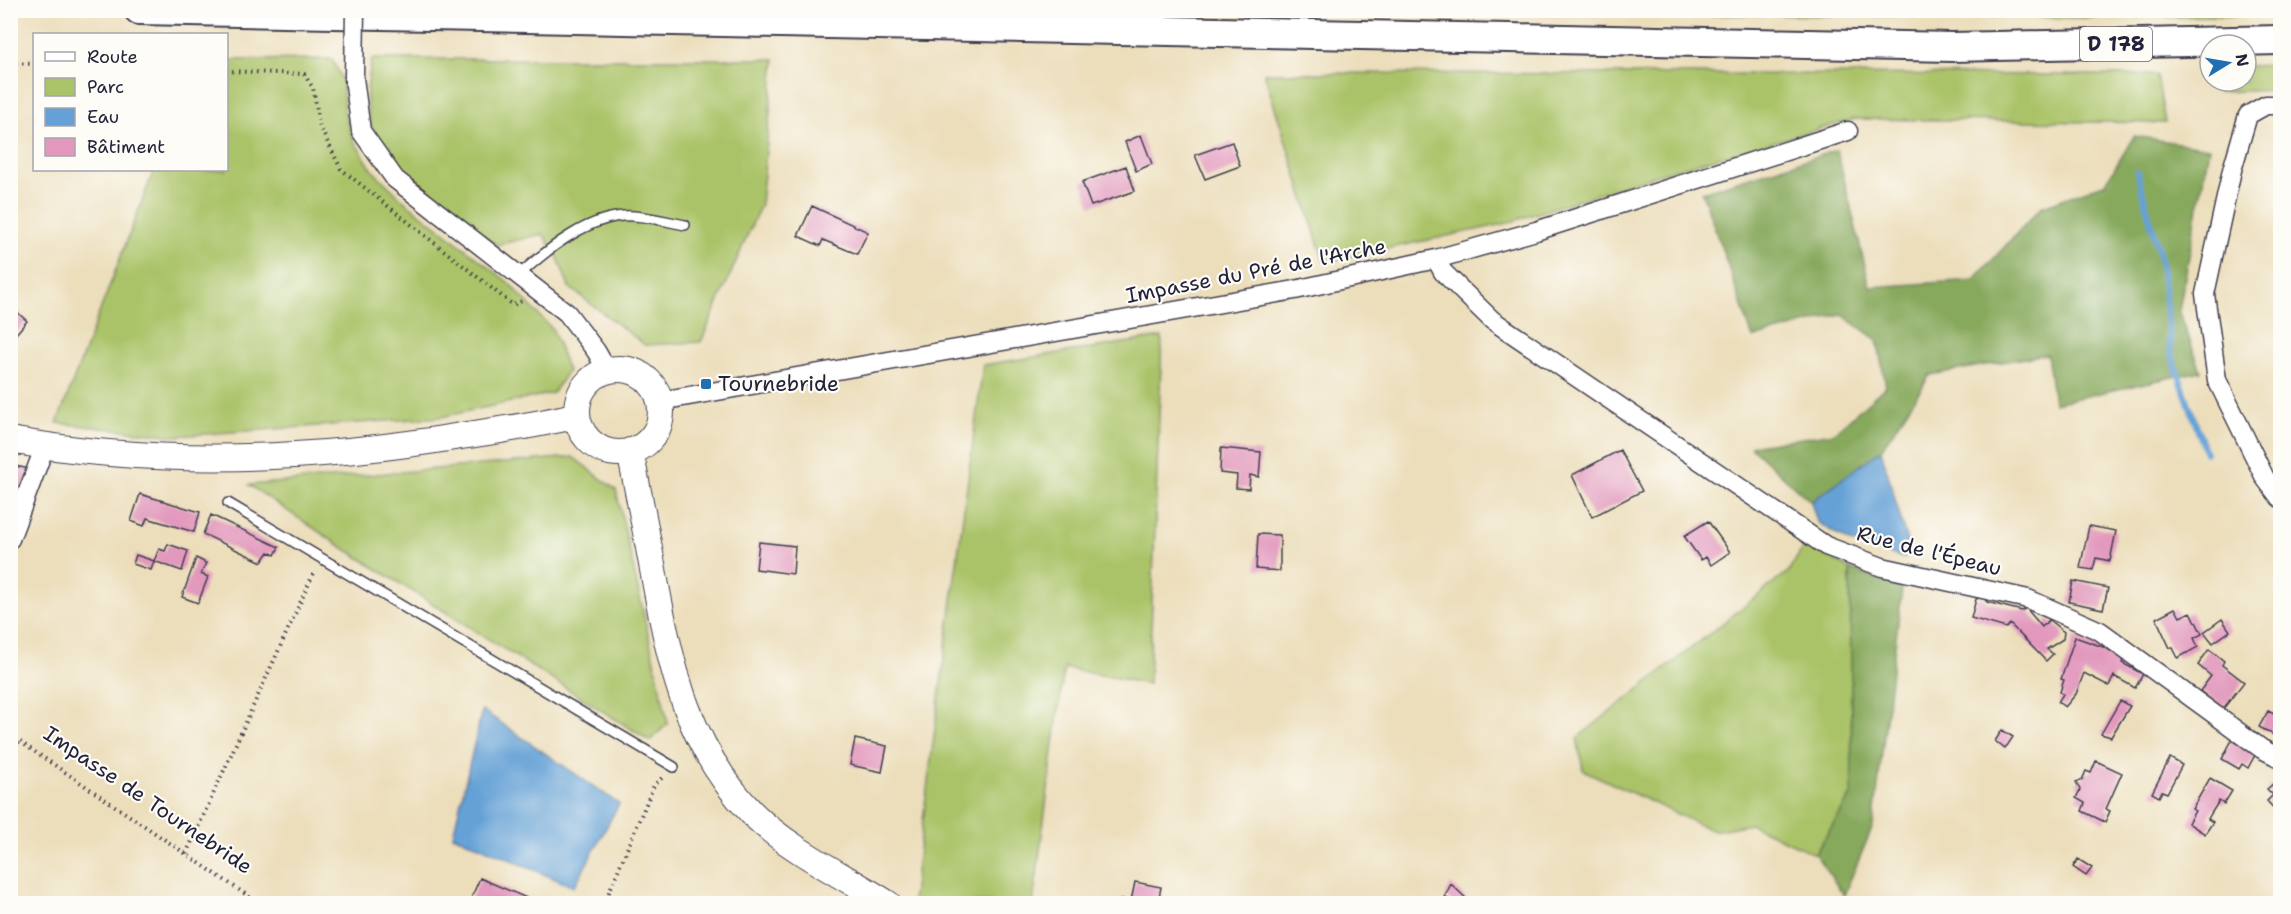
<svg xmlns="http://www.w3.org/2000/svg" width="2291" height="914" viewBox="0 0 2291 914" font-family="'Shantell Sans',sans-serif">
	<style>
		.green { fill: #aac368; stroke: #667252; stroke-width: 1.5 }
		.forest { fill: #87a95c; stroke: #54664c; stroke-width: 1.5 }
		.water { fill: #65a1d6; stroke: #446288; stroke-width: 1.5 }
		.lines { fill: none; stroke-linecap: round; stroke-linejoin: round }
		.stream { stroke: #65a1d6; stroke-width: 6 }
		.building { fill: #e299bd }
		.lane-casing { stroke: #403e4e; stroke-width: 12 }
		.street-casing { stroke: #403e4e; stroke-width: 21 }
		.secondary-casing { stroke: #403e4e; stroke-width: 28 }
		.primary-casing { stroke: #403e4e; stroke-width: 32 }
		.path { stroke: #403e4e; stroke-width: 4; stroke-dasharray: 1.5 4.5; stroke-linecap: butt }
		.lane { stroke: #fff; stroke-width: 9 }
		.street { stroke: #fff; stroke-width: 18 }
		.secondary { stroke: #fff; stroke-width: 26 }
		.primary { stroke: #fff; stroke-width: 28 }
		.street-bridge-casing { stroke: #403e4e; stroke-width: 21; stroke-linecap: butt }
		.street-bridge { stroke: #fff; stroke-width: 18 }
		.poi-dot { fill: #1f6fb2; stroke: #fdfcf7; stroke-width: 2 }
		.labels { text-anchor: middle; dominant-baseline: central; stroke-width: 4.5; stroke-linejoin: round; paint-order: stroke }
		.shield { fill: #fdfcf7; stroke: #646373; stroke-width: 1.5 }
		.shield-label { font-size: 20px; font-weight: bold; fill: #22223b }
		.street-label { font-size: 21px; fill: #22223b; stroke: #fdfcf7 }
		.poi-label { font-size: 21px; fill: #22223b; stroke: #fdfcf7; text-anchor: start }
	</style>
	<rect width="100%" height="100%" fill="#fdfcf7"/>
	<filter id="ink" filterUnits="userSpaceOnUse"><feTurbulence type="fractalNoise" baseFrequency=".0167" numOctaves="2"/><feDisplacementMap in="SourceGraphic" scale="12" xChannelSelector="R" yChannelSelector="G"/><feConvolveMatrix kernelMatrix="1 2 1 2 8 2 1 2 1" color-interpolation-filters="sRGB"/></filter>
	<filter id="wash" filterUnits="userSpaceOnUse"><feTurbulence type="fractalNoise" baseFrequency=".008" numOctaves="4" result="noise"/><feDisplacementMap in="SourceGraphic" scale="24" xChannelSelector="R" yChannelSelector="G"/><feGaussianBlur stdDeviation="1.35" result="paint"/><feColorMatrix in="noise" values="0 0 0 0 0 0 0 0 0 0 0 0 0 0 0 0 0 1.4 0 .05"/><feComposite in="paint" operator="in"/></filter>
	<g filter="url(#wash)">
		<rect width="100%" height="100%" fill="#ecdebb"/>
		<path class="green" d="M 2280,10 L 2280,15 L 2093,18 L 1287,11 Z
			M 332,59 L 343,81 L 344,110 L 354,141 L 373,171 L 404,201 L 508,282 L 553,330 L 568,371 L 553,393 L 441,417 L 177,436 L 57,423 L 154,170 L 226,170 L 227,60 Z
			M 372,59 L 775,59 L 761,204 L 701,342 L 645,345 L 569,287 L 558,258 L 543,234 L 497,245 C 457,219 383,170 370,122 C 364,101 368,80 372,59 Z
			M 2280,65 L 2280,90 L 2218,92 L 2218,81 L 2246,81 L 2246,66 Z
			M 1264,73 L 2157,75 L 2165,123 L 1855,119 L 1666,172 L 1504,224 L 1324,262 Z
			M 1162,337 L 1149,684 L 1064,668 L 1033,903 L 912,903 L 983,365 Z
			M 573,457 L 616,490 L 668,723 L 650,741 L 336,543 L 249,485 Z
			M 1805,544 L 1850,569 L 1852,794 L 1815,854 L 1750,824 L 1713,831 L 1583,770 L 1577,738 L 1789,571 Z"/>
		<path class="forest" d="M 2134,136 L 2209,148 L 2179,310 L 2201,371 L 2054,403 L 2047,354 L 1930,375 L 1881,450 L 1811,502 L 1750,446 L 1834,433 L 1886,386 L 1877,340 L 1841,314 L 1753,338 L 1702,192 L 1837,150 L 1870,287 L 1974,280 L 2041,207 L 2106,183 Z
			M 1850,569 L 1902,589 L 1873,826 L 1844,895 L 1815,854 L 1852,794 Z"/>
		<path class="water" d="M 1881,450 L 1907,541 L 1905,558 L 1850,542 L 1817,522 L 1811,502 Z
			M 482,710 L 619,804 L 574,887 L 453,835 Z"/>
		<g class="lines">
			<path class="stream" d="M 2137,172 L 2161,260 L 2171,353 L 2206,453"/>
		</g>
		<g id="blocks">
			<path class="building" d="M 1141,135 L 1152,164 L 1136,171 L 1125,142 Z
				M 1232,142 L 1240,166 L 1205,179 L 1195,155 Z
				M 1126,166 L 1135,191 L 1091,206 L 1082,182 Z
				M 812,206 L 868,232 L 857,254 L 823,240 L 820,246 L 798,236 Z
				M 17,312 L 27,321 L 10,341 L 10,317 L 12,319 Z
				M 1221,448 L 1261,452 L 1259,477 L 1250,475 L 1249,489 L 1236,488 L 1237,475 L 1220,473 Z
				M 1620,450 L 1642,491 L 1592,517 L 1572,475 Z
				M 10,465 L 30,469 L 23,490 L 10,487 Z
				M 140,494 L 200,512 L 194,532 L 147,518 L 144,526 L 131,521 Z
				M 211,515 L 279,547 L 275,555 L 269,552 L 262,562 L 203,534 Z
				M 1708,521 L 1730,552 L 1711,565 L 1706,557 L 1701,560 L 1684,536 Z
				M 2089,526 L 2116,531 L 2110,561 L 2096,558 L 2093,570 L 2080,568 Z
				M 1258,534 L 1280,535 L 1280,571 L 1256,569 Z
				M 759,542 L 795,546 L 793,574 L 756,569 Z
				M 168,544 L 188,551 L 182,571 L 154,561 L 159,549 L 165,551 Z
				M 136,555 L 154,561 L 151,570 L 133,564 Z
				M 196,558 L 206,563 L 201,574 L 208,577 L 198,603 L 182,597 Z
				M 2073,581 L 2108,588 L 2103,609 L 2069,602 Z
				M 1983,597 L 1987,602 L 2022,611 L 2026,608 L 2042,627 L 2049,620 L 2064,632 L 2063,639 L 2047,649 L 2053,654 L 2046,661 L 2010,624 L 2006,628 L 1971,618 L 1976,599 Z
				M 2175,608 L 2180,617 L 2191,612 L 2202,634 L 2194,638 L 2198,647 L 2178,658 L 2173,648 L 2170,648 L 2156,618 Z
				M 2222,619 L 2230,631 L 2213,643 L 2204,632 Z
				M 2075,637 L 2106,648 L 2124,659 L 2122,663 L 2143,674 L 2135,688 L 2114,676 L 2109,686 L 2084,673 L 2076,694 L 2065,707 L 2058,702 L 2063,694 L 2060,692 L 2064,680 L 2061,679 Z
				M 2209,649 L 2224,661 L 2222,665 L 2244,682 L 2223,709 L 2200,691 L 2211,676 L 2198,665 Z
				M 2120,701 L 2130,706 L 2111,737 L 2101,734 Z
				M 2280,706 L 2280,724 L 2274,735 L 2259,727 L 2268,711 L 2276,715 Z
				M 2002,730 L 2013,737 L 2005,749 L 1995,741 Z
				M 855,739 L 887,746 L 882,772 L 850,765 Z
				M 2232,740 L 2256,753 L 2248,768 L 2242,764 L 2239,769 L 2222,759 Z
				M 2170,758 L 2182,765 L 2167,793 L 2162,791 L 2159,797 L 2152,793 Z
				M 2096,761 L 2122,773 L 2106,809 L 2110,811 L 2105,822 L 2082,811 L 2085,803 L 2076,798 L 2080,790 L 2076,782 L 2082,780 L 2086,771 L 2091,773 Z
				M 2210,778 L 2232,791 L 2224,804 L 2219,801 L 2212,812 L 2208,819 L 2213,822 L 2205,834 L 2188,823 L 2195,811 L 2192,809 Z
				M 2280,778 L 2280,829 L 2276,826 L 2280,815 L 2267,801 L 2273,795 L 2267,789 Z
				M 2078,859 L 2092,868 L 2086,876 L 2073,867 Z
				M 480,878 L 538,903 L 469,903 Z
				M 1135,882 L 1161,887 L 1158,903 L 1120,903 L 1121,899 L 1131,901 Z
				M 1451,884 L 1471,903 L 1453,903 L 1445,896 Z"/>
		</g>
	</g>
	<g filter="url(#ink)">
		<use href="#blocks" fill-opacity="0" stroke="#403e4e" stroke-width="1.5"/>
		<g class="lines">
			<g class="lane-casing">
				<path id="lane" d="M 519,275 C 549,248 592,213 634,216 C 651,217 669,222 685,225
					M 228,503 L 674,767"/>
			</g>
			<g class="street-casing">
				<path id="street" d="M 354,78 L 361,131 L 395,179 L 567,313 L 596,351 L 607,370
					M 2280,105 L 2266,105 L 2248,115 L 2232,170 L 2205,294 L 2217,380 L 2265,478 L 2280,498
					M 1436,259 L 1443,272 L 1492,320 L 1826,546 L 1882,567 L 2028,599 L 2100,631 L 2262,749 L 2280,758
					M 660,401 L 1295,290 L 1436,259 L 1536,231 L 1848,131
					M 10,539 L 45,446"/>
			</g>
			<g class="secondary-casing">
				<path id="secondary" d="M577 411a42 42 0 1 1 84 0a42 42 0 1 1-84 0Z
					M 10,440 C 161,467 311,461 461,436 C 500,430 539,425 577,415
					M 630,451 C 639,496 648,541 656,586 C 672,671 689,748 752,813 C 786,848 846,877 888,904"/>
			</g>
			<g class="primary-casing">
				<path id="primary" d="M 139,10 L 1952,47 L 2280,40"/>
			</g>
			<path class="path" d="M 10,63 L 34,64
				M 226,71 L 304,74 L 313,88 L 320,127 L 341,169 L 513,305 L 522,301
				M 10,735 L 260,904
				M 186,854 L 315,570
				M 604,904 L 654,785 L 665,775"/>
			<use href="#lane" class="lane"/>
			<use href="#street" class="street"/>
			<use href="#secondary" class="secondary"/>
			<use href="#primary" class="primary"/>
			<g class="street-bridge-casing">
				<path id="street-bridge" d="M 354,78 L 355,10"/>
			</g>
			<use href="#street-bridge" class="street-bridge"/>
		</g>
	</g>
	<rect class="poi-dot" x="700" y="378" width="12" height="12" rx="3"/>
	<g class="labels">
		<rect class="shield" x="2080" y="27" width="72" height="34" rx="4.5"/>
		<g class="shield-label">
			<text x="2116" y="44">D 178</text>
		</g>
		<g class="street-label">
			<text transform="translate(1256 271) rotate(-11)">Impasse du Pré de l'Arche</text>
			<text transform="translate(1929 551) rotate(14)">Rue de l'Épeau</text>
			<text transform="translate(148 800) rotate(34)">Impasse de Tournebride</text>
		</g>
		<g class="poi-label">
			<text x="718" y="384">Tournebride</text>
		</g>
	</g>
	<rect width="2291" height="914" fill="none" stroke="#fdfcf7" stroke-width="36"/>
	<rect x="33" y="33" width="195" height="138" fill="#fdfcf7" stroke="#a5a5ac" stroke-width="1.5"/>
	<rect x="45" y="52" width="30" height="9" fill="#ffffff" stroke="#a5a5ac" stroke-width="1.5"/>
	<text x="87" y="63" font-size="18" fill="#22223b">Route</text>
	<rect x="45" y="78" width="30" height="18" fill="#aac368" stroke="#a5a5ac" stroke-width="1.5"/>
	<text x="87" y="93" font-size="18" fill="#22223b">Parc</text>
	<rect x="45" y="108" width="30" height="18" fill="#65a1d6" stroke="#a5a5ac" stroke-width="1.5"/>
	<text x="87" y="123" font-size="18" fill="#22223b">Eau</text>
	<rect x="45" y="138" width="30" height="18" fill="#e299bd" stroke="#a5a5ac" stroke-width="1.5"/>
	<text x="87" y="153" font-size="18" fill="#22223b">Bâtiment</text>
	<g transform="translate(2228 63) rotate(79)"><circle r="28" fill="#fdfcf7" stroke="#a5a5ac" stroke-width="1.5"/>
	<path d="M0-4.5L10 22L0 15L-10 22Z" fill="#1f6fb2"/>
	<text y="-9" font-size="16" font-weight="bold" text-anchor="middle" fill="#22223b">N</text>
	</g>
</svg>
